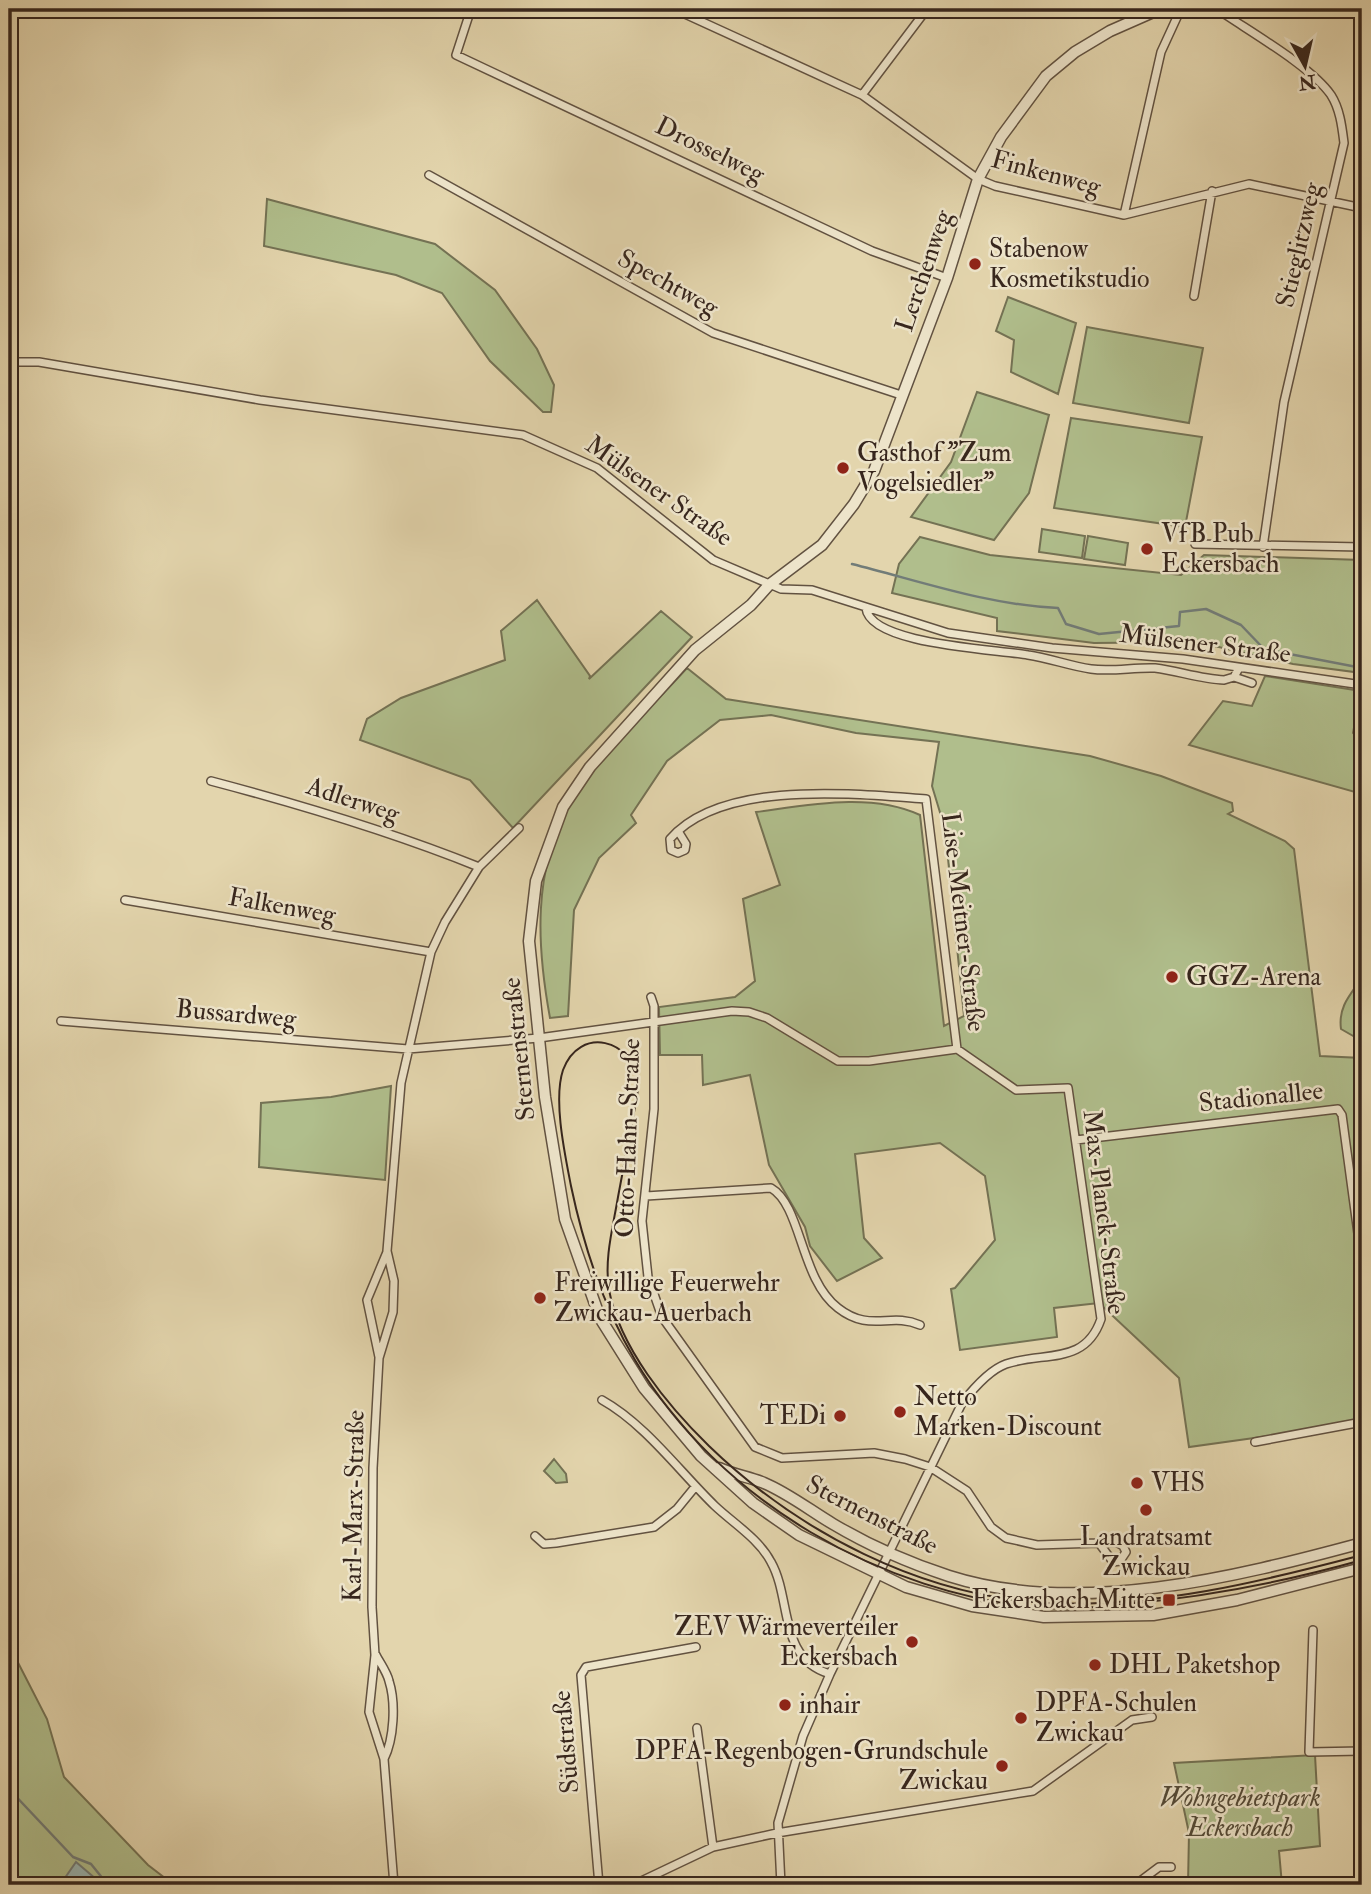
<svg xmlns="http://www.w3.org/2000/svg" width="1371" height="1894" viewBox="0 0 1371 1894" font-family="'IM FELL Double Pica',serif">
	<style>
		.green { fill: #b0be8c; stroke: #747254; stroke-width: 2 }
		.water { fill: #99b6b4; stroke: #727c78; stroke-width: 2 }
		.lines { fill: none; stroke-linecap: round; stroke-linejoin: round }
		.stream { stroke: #727c78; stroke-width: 2.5 }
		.minor-casing { stroke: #625241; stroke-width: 10 }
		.tertiary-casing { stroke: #625241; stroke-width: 13 }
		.minor { stroke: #ede4ca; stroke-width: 7 }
		.tertiary { stroke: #ede4ca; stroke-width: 10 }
		.tram { stroke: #37261d; stroke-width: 2 }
		.poi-dot { fill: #8f2418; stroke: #ede4ca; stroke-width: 2.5 }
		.labels { text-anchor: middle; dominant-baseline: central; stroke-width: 5; stroke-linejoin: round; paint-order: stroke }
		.street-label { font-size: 26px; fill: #37261d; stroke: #ede4ca }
		.poi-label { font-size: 26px; fill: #37261d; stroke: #ede4ca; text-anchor: start }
		.park-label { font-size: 26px; font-style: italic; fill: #554c39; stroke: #ede4ca }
	</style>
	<rect width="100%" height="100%" fill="#e3d5ad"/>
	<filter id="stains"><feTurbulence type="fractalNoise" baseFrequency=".00286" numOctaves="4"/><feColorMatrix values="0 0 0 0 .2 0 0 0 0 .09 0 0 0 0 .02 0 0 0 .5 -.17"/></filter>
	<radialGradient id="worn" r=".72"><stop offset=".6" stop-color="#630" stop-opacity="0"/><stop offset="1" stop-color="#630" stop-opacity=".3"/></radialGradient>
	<path class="green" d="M 267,199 L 435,244 L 495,290 L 537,349 L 554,385 L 551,412 L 543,412 L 490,361 L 442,293 L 396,275 L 264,246 Z
		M 1008,297 L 1076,323 L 1058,394 L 1011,372 L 1014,340 L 996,331 Z
		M 1087,327 L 1203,348 L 1189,423 L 1073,403 Z
		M 977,392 L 1049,415 L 1029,493 L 994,540 L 911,517 L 951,462 Z
		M 1071,418 L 1202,437 L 1185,527 L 1054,508 Z
		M 1042,529 L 1085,536 L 1082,558 L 1039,552 Z
		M 1088,536 L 1128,543 L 1125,565 L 1084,559 Z
		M 920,537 L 990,555 L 1181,575 L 1204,555 L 1362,560 L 1362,630 L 1358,646 L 1362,650 L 1362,673 L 1293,664 L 1197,642 L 1094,643 L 997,631 L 997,618 L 892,593 L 899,564 Z
		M 537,600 L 590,676 L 589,679 L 661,611 L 692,637 L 513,828 L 470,780 L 360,740 L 367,719 L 401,698 L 505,660 L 501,631 Z
		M 687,668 L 726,699 L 1090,756 L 1161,776 L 1232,803 L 1233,811 L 1228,814 L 1285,841 L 1294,849 L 1320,1056 L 1362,1058 L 1362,1418 L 1327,1428 L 1189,1447 L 1179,1378 L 1099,1303 L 1054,1308 L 1057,1337 L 960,1350 L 951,1289 L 955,1288 L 995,1240 L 985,1176 L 940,1143 L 855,1154 L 864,1238 L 882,1258 L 837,1281 L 810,1246 L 805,1227 L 769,1165 L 750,1075 L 703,1085 L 702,1055 L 660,1055 L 659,1007 L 735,997 L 755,981 L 743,899 L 780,885 L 756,812 C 808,805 871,792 920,815 L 944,1026 L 964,1016 L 945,829 L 932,786 L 939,742 L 856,733 L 771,715 L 720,720 L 667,761 L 631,815 L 636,823 L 599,858 L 574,910 L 568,1016 L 550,1018 C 537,947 532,870 570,805 C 600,754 648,711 687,668 Z
		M 1265,676 L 1361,691 L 1353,733 L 1362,741 L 1362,794 L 1189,745 L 1223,701 L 1252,706 Z
		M 1362,978 L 1362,1041 L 1341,1029 C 1338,1007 1350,995 1362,978 Z
		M 391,1086 L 385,1180 L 259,1167 L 261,1103 L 331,1097 Z
		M 554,1459 L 566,1474 L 567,1482 L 556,1483 L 544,1471 Z
		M 9,1645 L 47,1719 L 64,1777 L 148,1865 L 174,1885 L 9,1885 Z
		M 1315,1755 L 1320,1846 L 1279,1851 L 1282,1885 L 1188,1885 L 1189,1833 L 1174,1763 Z"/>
	<path class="water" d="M 76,1862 L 103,1885 L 60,1885 Z"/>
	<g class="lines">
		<path class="stream" d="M 852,564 C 920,581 988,605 1058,608 L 1066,624 L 1099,634 L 1179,626 L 1180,612 L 1206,609 L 1241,625 L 1264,649 L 1362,668
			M 9,1789 L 73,1857 L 91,1864 L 108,1885"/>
		<g class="minor-casing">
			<path id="minor" d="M 471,9 L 456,55 L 872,251 L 947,278
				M 674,9 L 862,95 L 978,179 L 995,186 L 1124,215 L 1249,184 L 1362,208
				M 1217,9 C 1247,30 1311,66 1331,95 C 1340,109 1342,127 1344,143 L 1284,402 L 1263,547
				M 862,95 L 927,9
				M 429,175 L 713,333 L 901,395
				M 1124,215 L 1161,52 L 1178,15 L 1177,9
				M 1194,296 L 1212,191
				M 9,362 L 39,362 L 260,400 L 523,435 L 597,468 L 713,560 L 781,589 L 812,590 L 948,633 L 1052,648 L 1183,659 L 1362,685
				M 1195,544 L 1362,547
				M 866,608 C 870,645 996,649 1028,655 C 1049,658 1070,666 1091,669 C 1112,672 1134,667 1155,668 C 1178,671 1201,679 1224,680 L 1234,677 L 1239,668
				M 1234,677 L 1252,683
				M 211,781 C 302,805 392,832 479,867
				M 678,831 L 686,844 L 685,850 L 678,853 L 671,850 L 670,839 C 722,779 855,794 926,799 L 957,1049
				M 125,900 L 431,952
				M 651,997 L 654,1006 L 654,1109 L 642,1221 L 648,1277 L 662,1317 L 755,1447 L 782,1458 L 874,1453 L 905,1459 L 930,1467 L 967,1491 L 991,1527 L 1006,1538 L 1037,1545 L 1099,1543
				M 61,1021 L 408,1049 L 539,1038 L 732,1011 L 749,1012 L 767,1018 L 838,1061 L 869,1061 L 957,1049 L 1016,1090 L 1068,1088 L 1101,1319 C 1085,1366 1044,1351 1006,1364 C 989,1370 973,1389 962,1403 L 830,1674 L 803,1736 L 778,1823 L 781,1885
				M 1076,1140 L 1338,1109 L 1342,1115 L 1362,1263
				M 646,1196 L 771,1188 C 802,1206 800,1279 838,1308 C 870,1333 890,1312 920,1325
				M 379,1357 L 367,1300 L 387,1252
				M 602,1400 C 645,1424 679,1471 715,1506 C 733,1523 759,1539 771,1562 C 792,1599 778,1659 830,1674
				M 1255,1442 L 1362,1422
				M 535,1536 L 544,1544 L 556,1543 L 654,1527 L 677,1509 L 695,1487
				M 1116,1542 L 1123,1546 L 1126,1552 L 1120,1561 L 1113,1562 L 1099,1543 Z
				M 1313,1630 L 1309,1752 L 1362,1751
				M 376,1655 C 380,1663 387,1672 389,1681 C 396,1703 394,1739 384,1759
				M 697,1728 L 713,1847
				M 394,1885 L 384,1759 L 369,1712 L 375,1655 L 372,1607 L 373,1468 L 379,1358 L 393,1312 L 394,1281 L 387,1251 L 401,1083 L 431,952 L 445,922 L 479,867 L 519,828
				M 599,1885 L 581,1675 L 586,1667 L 696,1647
				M 633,1885 L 713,1847 L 777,1833 L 1033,1791 L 1132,1720 L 1152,1717
				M 1135,1885 L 1159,1867 L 1171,1867"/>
		</g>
		<g class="tertiary-casing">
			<path id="tertiary" d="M 1160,9 L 1110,31 L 1075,52 L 1046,76 L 1001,137 L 978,179 L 947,278 L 874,471 L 854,504 L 822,545 L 769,585 L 751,605 L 695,650 L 590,767 L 563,807 L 536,881 L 529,941 L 545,1097 L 565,1219 L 600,1318 L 644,1388 L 701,1456 L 753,1503 L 799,1535 L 906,1587 L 972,1606 L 1044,1617 L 1153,1615 L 1237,1600 L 1362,1568
				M 719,1468 C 734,1475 750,1477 764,1483 C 788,1493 811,1511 833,1524 C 870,1546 909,1563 949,1576 C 1077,1617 1236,1577 1362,1543"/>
		</g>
		<use href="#minor" class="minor"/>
		<use href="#tertiary" class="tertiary"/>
		<path class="tram" d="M 1362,1555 C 1260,1582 1154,1608 1047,1603 C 921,1596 798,1532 709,1446 C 668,1406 620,1348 609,1290 C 604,1259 613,1227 618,1197 C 625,1159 633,1121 639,1083 C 633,1039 580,1025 563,1070 C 553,1100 565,1155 571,1186 C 584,1248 603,1306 635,1360 C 719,1501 882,1595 1045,1608 C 1071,1610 1098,1607 1125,1604 C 1206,1597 1284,1582 1362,1560"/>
	</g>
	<g class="poi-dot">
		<circle cx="975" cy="264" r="7"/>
		<circle cx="843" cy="468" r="7"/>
		<circle cx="1147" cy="549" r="7"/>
		<circle cx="1172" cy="977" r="7"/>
		<circle cx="540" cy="1298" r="7"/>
		<circle cx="900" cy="1412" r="7"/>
		<circle cx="840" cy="1416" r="7"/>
		<circle cx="1137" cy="1483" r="7"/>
		<circle cx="1146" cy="1510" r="7"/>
		<rect x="1162" y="1593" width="14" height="14" rx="3.5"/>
		<circle cx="912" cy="1642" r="7"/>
		<circle cx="1095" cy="1665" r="7"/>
		<circle cx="785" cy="1705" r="7"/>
		<circle cx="1021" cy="1718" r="7"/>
		<circle cx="1002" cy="1766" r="7"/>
	</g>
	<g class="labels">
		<g class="street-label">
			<text transform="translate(710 150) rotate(26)">Drosselweg</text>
			<text transform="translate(1046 173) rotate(15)">Finkenweg</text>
			<text transform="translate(1299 245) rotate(-77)">Stieglitzweg</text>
			<text transform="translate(924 271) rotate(-71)">Lerchenweg</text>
			<text transform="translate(668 283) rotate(29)">Spechtweg</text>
			<text transform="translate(659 491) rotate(35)">Mülsener Straße</text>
			<text transform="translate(1205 644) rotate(7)">Mülsener Straße</text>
			<text transform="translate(353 800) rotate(18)">Adlerweg</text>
			<text transform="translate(282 906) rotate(10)">Falkenweg</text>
			<text transform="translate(963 922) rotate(83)">Lise-Meitner-Straße</text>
			<text transform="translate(236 1014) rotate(5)">Bussardweg</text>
			<text transform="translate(519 1049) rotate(-96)">Sternenstraße</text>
			<text transform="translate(1261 1097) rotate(-6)">Stadionallee</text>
			<text transform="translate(628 1138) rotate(-88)">Otto-Hahn-Straße</text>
			<text transform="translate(1104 1212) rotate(83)">Max-Planck-Straße</text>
			<text transform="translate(354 1506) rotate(-89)">Karl-Marx-Straße</text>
			<text transform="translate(872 1515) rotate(27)">Sternenstraße</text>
			<text transform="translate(566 1742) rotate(-95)">Südstraße</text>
		</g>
		<g class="poi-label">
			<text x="989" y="249">Stabenow<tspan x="989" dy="30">Kosmetikstudio</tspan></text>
			<text x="857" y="453">Gasthof "Zum<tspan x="857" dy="30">Vogelsiedler"</tspan></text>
			<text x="1161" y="534">VfB Pub<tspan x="1161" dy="30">Eckersbach</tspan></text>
			<text x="1186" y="977">GGZ-Arena</text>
			<text x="554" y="1283">Freiwillige Feuerwehr<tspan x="554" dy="30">Zwickau-Auerbach</tspan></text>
			<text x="914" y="1397">Netto<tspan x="914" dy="30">Marken-Discount</tspan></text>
			<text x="826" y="1416" text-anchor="end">TEDi</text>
			<text x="1151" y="1483">VHS</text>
			<text x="1146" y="1537" text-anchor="middle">Landratsamt<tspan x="1146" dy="30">Zwickau</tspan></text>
			<text x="1155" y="1600" text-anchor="end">Eckersbach Mitte</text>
			<text x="898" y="1627" text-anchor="end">ZEV Wärmeverteiler<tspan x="898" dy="30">Eckersbach</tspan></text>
			<text x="1109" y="1665">DHL Paketshop</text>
			<text x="1035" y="1703">DPFA-Schulen<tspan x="1035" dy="30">Zwickau</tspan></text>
			<text x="799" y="1705">inhair</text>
			<text x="988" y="1751" text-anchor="end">DPFA-Regenbogen-Grundschule<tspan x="988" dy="30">Zwickau</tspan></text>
		</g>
		<g class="park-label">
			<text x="1240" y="1798">Wohngebietspark<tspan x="1240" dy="30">Eckersbach</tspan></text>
		</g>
	</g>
	<rect width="1371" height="1894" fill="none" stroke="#e3d5ad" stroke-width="35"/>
	<rect x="10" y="10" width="1350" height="1873" fill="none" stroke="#37261d" stroke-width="3.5"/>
	<rect x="18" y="18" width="1336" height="1859" fill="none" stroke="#37261d" stroke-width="2"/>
	<g transform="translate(1305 66) rotate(172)" stroke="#ede4ca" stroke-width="5" paint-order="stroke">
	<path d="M0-5L12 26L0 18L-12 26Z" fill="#37261d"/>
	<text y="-10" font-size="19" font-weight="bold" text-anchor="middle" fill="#37261d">N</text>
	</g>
	<rect width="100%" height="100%" filter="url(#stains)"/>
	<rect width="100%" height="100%" fill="url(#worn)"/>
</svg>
